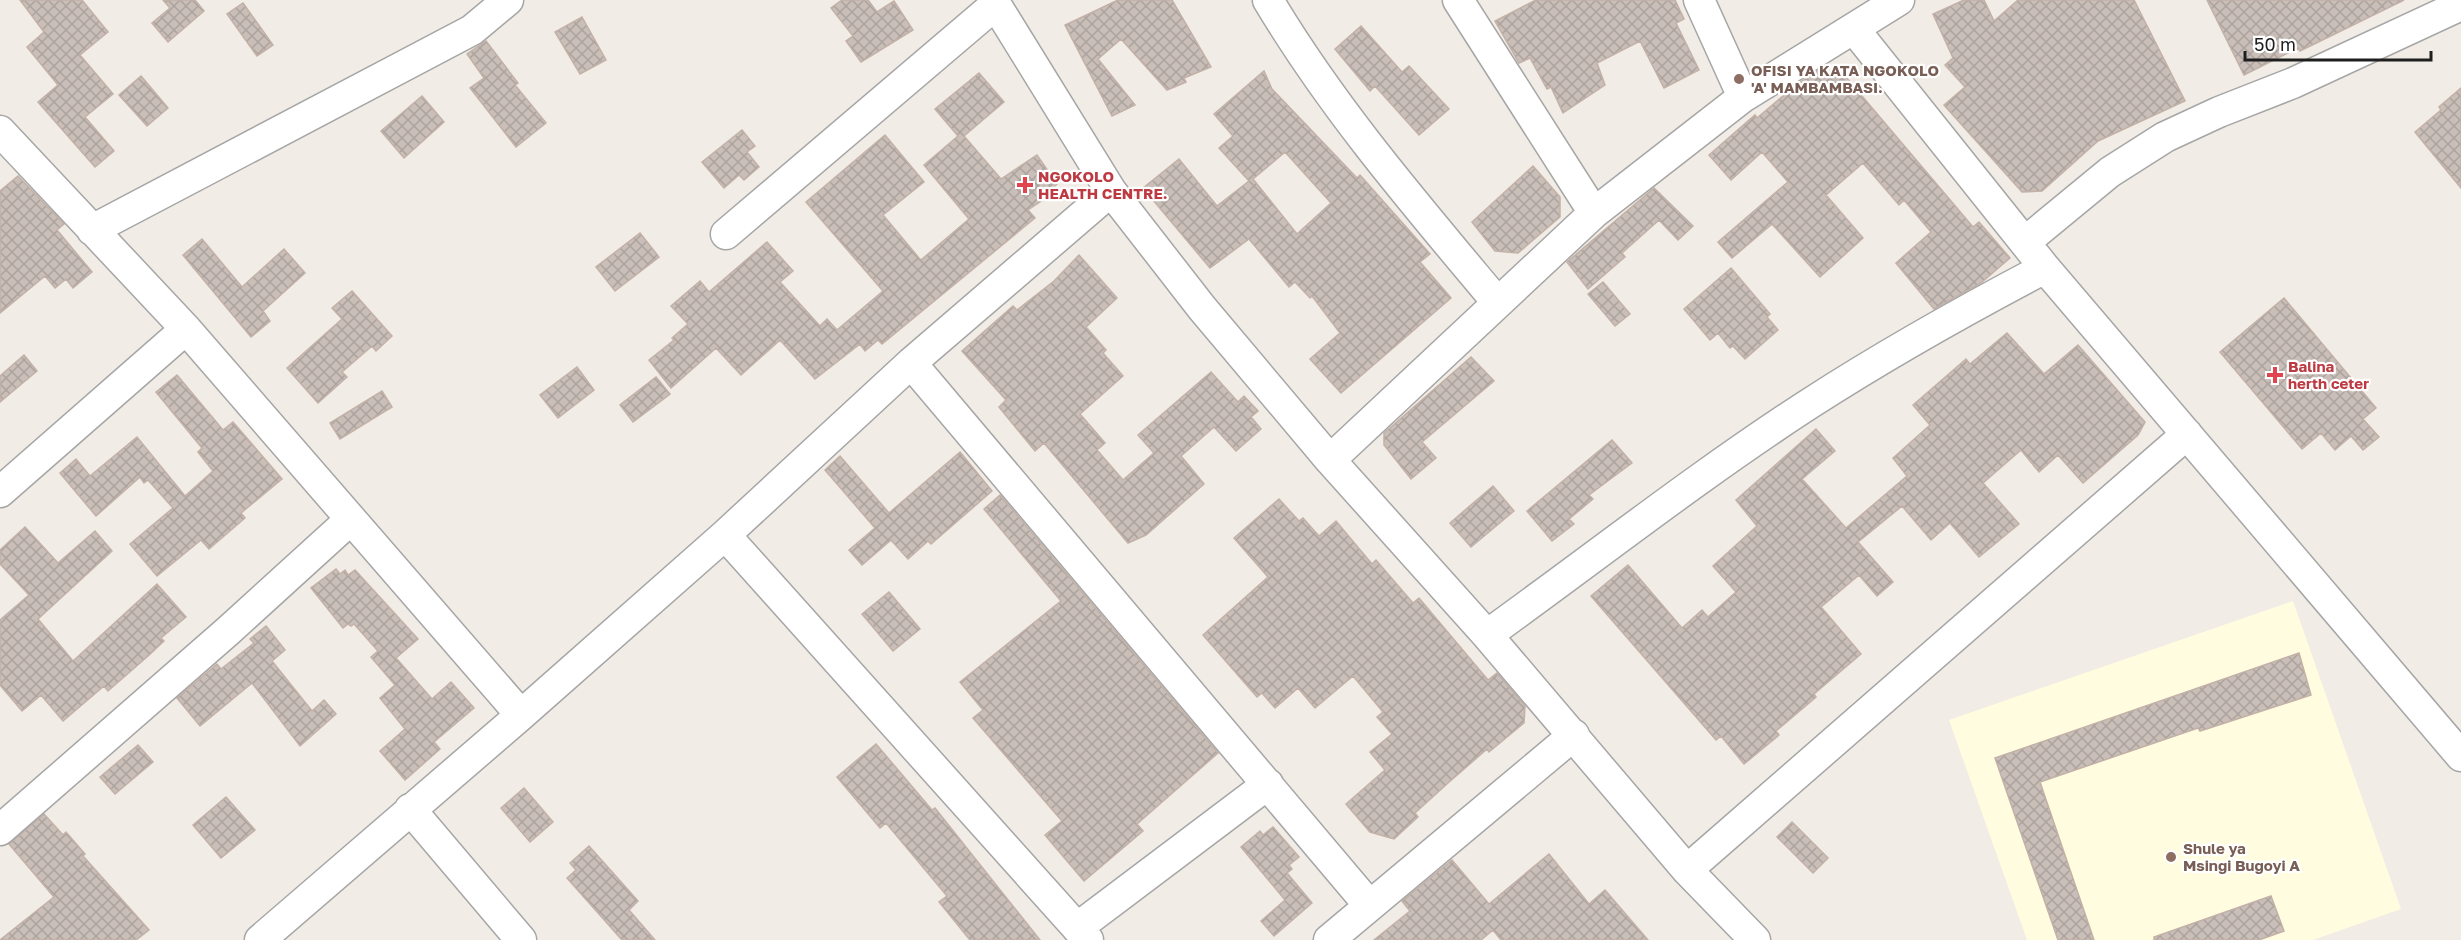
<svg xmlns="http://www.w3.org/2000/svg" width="2461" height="940" viewBox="0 0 2461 940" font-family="'Golos Text',sans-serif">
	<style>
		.education { fill: #fffce0 }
		.building { fill: url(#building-cross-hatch); stroke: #c3b1a7; stroke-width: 1.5; fill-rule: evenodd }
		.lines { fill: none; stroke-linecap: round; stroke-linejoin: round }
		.minor-casing { stroke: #a6a6a6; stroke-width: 33 }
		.minor { stroke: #fff; stroke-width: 30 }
		.education-dot { fill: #8d6e63; stroke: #fff; stroke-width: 2 }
		.health-dot { fill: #e0444e; stroke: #fff; stroke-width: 2 }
		.labels { text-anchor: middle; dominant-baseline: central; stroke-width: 4.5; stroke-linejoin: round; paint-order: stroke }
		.education-label { font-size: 15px; font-weight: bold; fill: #785e54; stroke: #fff; text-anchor: start }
		.health-label { font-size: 15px; font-weight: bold; fill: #be3a42; stroke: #fff; text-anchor: start }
	</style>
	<defs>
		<pattern id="building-cross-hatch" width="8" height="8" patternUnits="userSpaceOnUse" patternTransform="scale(1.5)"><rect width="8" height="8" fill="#c9beb8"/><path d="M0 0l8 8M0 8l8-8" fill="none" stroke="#aca39e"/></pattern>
	</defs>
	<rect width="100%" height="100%" fill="#f1ece5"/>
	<path class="education" d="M 2293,601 L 2401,909 L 2313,940 L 2027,940 L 1949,720 Z"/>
	<path class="building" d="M 20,0 L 82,0 L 108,32 L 80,55 L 113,94 L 85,117 L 114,151 L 95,167 L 38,102 L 58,85 L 27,47 L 44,32 Z
		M 163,0 L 195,0 L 204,11 L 168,42 L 152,23 L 170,8 Z
		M 842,0 L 868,0 L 877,12 L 894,1 L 913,30 L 861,62 L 846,41 L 853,36 L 831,8 Z
		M 1118,0 L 1172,0 L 1211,67 L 1184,78 L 1186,82 L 1167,90 L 1121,39 L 1098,59 L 1135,105 L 1112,116 L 1065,25 Z
		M 1536,0 L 1675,0 L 1684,19 L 1676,23 L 1699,70 L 1664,88 L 1640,41 L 1597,63 L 1605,85 L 1563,113 L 1551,87 L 1547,89 L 1530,58 L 1519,63 L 1495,21 Z
		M 1964,0 L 1984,0 L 1994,21 L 2018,0 L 2134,0 L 2185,101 L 2098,141 L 2042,191 L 2022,192 L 1944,105 L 1965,87 L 1945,65 L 1953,58 L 1933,14 Z
		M 2207,0 L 2404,0 L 2300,51 L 2298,48 L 2244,75 Z
		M 243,3 L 273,45 L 257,56 L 227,14 Z
		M 582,17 L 606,60 L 580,74 L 555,32 Z
		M 1361,26 L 1402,72 L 1409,66 L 1449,109 L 1419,135 L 1375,86 L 1370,91 L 1335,49 Z
		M 486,41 L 518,83 L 515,85 L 546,123 L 516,147 L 470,88 L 484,78 L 467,54 Z
		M 1264,71 L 1272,89 L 1357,178 L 1360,175 L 1430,254 L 1420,262 L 1451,298 L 1341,393 L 1310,359 L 1340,333 L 1312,296 L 1310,298 L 1295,282 L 1289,287 L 1249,239 L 1210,268 L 1143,188 L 1179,159 L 1217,206 L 1249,181 L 1219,148 L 1233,136 L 1214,114 ZM 1285,152 L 1331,203 L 1297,234 L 1253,179 Z
		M 1817,71 L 1845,76 L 1973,227 L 1979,222 L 2010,258 L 1981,283 L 1934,309 L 1896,263 L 1931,232 L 1904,200 L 1899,205 L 1863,163 L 1826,195 L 1863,238 L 1820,277 L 1772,224 L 1732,258 L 1718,242 L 1788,182 L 1762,152 L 1731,180 L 1709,155 L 1755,115 L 1757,118 L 1796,85 Z
		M 979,73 L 1004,102 L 964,136 L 1001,179 L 1037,155 L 1057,184 L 1054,187 L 1056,191 L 1028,210 L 1035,218 L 882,344 L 878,340 L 865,351 L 860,344 L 815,379 L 780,340 L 741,375 L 716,348 L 671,388 L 649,360 L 674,340 L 672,338 L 688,324 L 671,306 L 700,281 L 709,292 L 767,242 L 793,271 L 780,282 L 820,326 L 827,319 L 837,330 L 883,291 L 806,202 L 885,135 L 924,182 L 883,215 L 919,258 L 921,260 L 969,219 L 924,165 L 958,136 L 935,109 Z
		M 141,76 L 168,108 L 147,126 L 119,95 Z
		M 2461,88 L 2461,188 L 2415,132 L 2441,110 L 2439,107 Z
		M 422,96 L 444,122 L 404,158 L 381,131 Z
		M 742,130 L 755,146 L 747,152 L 759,167 L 744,180 L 739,175 L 724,188 L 702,162 Z
		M 1533,166 L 1560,197 L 1560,217 L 1518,253 L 1495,251 L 1472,222 Z
		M 18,176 L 64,224 L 57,230 L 92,272 L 73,288 L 66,279 L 55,288 L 45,276 L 0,313 L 0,191 Z
		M 1654,188 L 1693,226 L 1678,240 L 1659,220 L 1622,253 L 1625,257 L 1588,289 L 1567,262 Z
		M 640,233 L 659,257 L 615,291 L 596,267 Z
		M 202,239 L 242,287 L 284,249 L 305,273 L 263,311 L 270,321 L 251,337 L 183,255 Z
		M 1079,255 L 1117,298 L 1086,327 L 1106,350 L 1103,353 L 1123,376 L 1080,414 L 1105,443 L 1097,450 L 1123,480 L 1154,453 L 1138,435 L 1211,372 L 1238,402 L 1244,396 L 1258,411 L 1251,417 L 1261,429 L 1236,451 L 1214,427 L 1181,456 L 1204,484 L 1146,535 L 1128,543 L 1044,443 L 1035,451 L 999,407 L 1006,400 L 962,351 L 1013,306 L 1017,310 L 1054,281 Z
		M 1731,268 L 1770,314 L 1767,317 L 1778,330 L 1745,359 L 1733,346 L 1730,348 L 1718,333 L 1710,340 L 1684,309 Z
		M 1603,282 L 1630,314 L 1615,326 L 1588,294 Z
		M 352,291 L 392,336 L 376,351 L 372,346 L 342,372 L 347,377 L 318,403 L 287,368 L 342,319 L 332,308 Z
		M 2284,298 L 2376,408 L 2363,419 L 2379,437 L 2363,450 L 2351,436 L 2335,450 L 2321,433 L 2302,449 L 2220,352 Z
		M 2007,333 L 2044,374 L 2078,345 L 2145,422 L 2138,435 L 2083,483 L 2058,455 L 2039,472 L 2021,450 L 1983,483 L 2019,524 L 1979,557 L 1950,523 L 1931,540 L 1902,506 L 1858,542 L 1893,582 L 1877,596 L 1859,575 L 1821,607 L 1861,654 L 1814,694 L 1816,697 L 1776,731 L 1779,735 L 1744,764 L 1721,736 L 1716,740 L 1591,596 L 1628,565 L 1682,628 L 1702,610 L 1708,617 L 1736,592 L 1713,566 L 1757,526 L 1736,500 L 1816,429 L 1835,451 L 1802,479 L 1846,528 L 1907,476 L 1893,458 L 1930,425 L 1913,405 L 1966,359 L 1970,364 Z
		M 24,355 L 37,371 L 0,402 L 0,376 Z
		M 1471,357 L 1494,381 L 1422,442 L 1436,458 L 1411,479 L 1384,445 L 1384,433 Z
		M 577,367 L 594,390 L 558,418 L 540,395 Z
		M 177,375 L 223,430 L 233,422 L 282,479 L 241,513 L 245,518 L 209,549 L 201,540 L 157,576 L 130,544 L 173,508 L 148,480 L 144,483 L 140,477 L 96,516 L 60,473 L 76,459 L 90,476 L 137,437 L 185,496 L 213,471 L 198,452 L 202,448 L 156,392 Z
		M 656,377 L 670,394 L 633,422 L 620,405 Z
		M 382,391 L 392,407 L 340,439 L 330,423 Z
		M 1612,440 L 1632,463 L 1589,495 L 1593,499 L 1569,519 L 1574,524 L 1552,541 L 1527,511 Z
		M 960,452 L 992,491 L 931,544 L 928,541 L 908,559 L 891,540 L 862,565 L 849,550 L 875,528 L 825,470 L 840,456 L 889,513 Z
		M 1493,486 L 1514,511 L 1471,547 L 1450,523 Z
		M 1000,495 L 1218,753 L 1137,824 L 1143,831 L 1084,881 L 1045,835 L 1062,821 L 973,718 L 983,710 L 960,682 L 1061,601 L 984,509 Z
		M 1279,499 L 1299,521 L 1303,518 L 1319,536 L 1336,521 L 1372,564 L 1376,560 L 1413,603 L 1419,598 L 1488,680 L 1497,673 L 1525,706 L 1524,723 L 1489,752 L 1487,749 L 1448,783 L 1415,813 L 1418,817 L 1394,839 L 1370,832 L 1346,804 L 1385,770 L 1370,752 L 1392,734 L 1377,717 L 1383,712 L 1353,676 L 1315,708 L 1298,688 L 1275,708 L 1262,693 L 1257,697 L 1203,635 L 1268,577 L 1234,538 Z
		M 25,527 L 58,563 L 95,531 L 112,551 L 38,619 L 73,661 L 157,584 L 186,617 L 161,638 L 164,641 L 148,656 L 108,691 L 104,686 L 63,721 L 41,695 L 22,711 L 0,685 L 0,620 L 29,595 L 0,564 L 0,550 Z
		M 336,569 L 340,574 L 345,570 L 348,575 L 355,570 L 418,639 L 396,658 L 432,699 L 451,682 L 474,708 L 434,742 L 440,749 L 405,780 L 380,751 L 405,729 L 380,698 L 395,685 L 371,657 L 378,651 L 354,624 L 351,626 L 348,624 L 343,628 L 311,588 Z
		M 889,592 L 920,629 L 893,651 L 862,614 Z
		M 266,626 L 285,650 L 272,661 L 312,711 L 324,700 L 336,714 L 300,746 L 252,683 L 200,726 L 177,698 L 217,664 L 221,669 L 254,643 L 250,639 Z
		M 2299,653 L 2311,695 L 2200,731 L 2198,728 L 2040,782 L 2094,940 L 2058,940 L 1995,758 Z
		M 876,744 L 932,810 L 935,808 L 1040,940 L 970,940 L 939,902 L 947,896 L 886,823 L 880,828 L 837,777 Z
		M 138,745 L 153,762 L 115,794 L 100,777 Z
		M 524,788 L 553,822 L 530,842 L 501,808 Z
		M 226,797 L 255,830 L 221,858 L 193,825 Z
		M 44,814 L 63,835 L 66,832 L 85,854 L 83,856 L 149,930 L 136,940 L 0,940 L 54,897 L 9,844 Z
		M 1792,822 L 1828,858 L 1813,873 L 1777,837 Z
		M 1273,827 L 1299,857 L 1289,865 L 1292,869 L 1287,873 L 1312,903 L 1274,936 L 1261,921 L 1285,900 L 1241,847 L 1260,831 L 1263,835 Z
		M 589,846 L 638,901 L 629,910 L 655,940 L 622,940 L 567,878 L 576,870 L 570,863 Z
		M 1549,854 L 1589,904 L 1605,890 L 1648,940 L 1501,940 L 1493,930 L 1481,940 L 1374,940 L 1410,911 L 1402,901 L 1452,860 L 1489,904 Z
		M 2271,896 L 2284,931 L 2259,940 L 2154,940 L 2154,937 Z"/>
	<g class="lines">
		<g class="minor-casing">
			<path id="minor" d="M 993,0 L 1111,191 L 1202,308 L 1330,460 L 1487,635 L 1687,870 L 1755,940
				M 1268,0 C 1333,109 1416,205 1497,302
				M 1458,0 L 1594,213
				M 1699,0 L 1743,97
				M 1854,29 L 2045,268 L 2461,756
				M 0,131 L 186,329 L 521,715
				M 92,230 L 472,30 L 508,0
				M 726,234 L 995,5
				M 2025,242 L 2110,172 L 2165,137 L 2219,112 L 2293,83 L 2461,5
				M 911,363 L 1369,905
				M 1330,460 L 1594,213 L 1743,97 L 1899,0
				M 0,492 L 186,329
				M 725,535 L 1088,940
				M 1487,635 C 1594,558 1698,476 1809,404 C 1885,355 1965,310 2045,268
				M 410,809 L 521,940
				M 0,830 L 228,631 L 350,520
				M 1687,870 L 2187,434
				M 1077,928 L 1268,784
				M 260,940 L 521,715 L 725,535 L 911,363 L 1111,191
				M 1329,940 L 1574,735"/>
		</g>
		<use href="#minor" class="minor"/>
	</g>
	<g class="education-dot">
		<circle cx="1739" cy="79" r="6"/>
		<circle cx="2171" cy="857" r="6"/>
	</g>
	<g class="health-dot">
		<path d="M1022 176h6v6h6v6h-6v6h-6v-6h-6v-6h6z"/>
		<path d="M2272 366h6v6h6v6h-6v6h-6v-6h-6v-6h6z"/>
	</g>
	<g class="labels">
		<g class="education-label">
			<text x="1751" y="70">OFISI YA KATA NGOKOLO<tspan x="1751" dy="17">'A' MAMBAMBASI.</tspan></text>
			<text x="2183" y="848">Shule ya<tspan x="2183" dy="17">Msingi Bugoyi A</tspan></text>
		</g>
		<g class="health-label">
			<text x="1038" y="176">NGOKOLO<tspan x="1038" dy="17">HEALTH CENTRE.</tspan></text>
			<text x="2288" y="366">Balina<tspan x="2288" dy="17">herth ceter</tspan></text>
		</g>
	</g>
	<path d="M2245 51v9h186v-9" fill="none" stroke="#1f1f1f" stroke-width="3"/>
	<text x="2254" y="51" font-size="18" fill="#1f1f1f" stroke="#ffffff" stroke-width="4.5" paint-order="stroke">50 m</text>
</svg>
